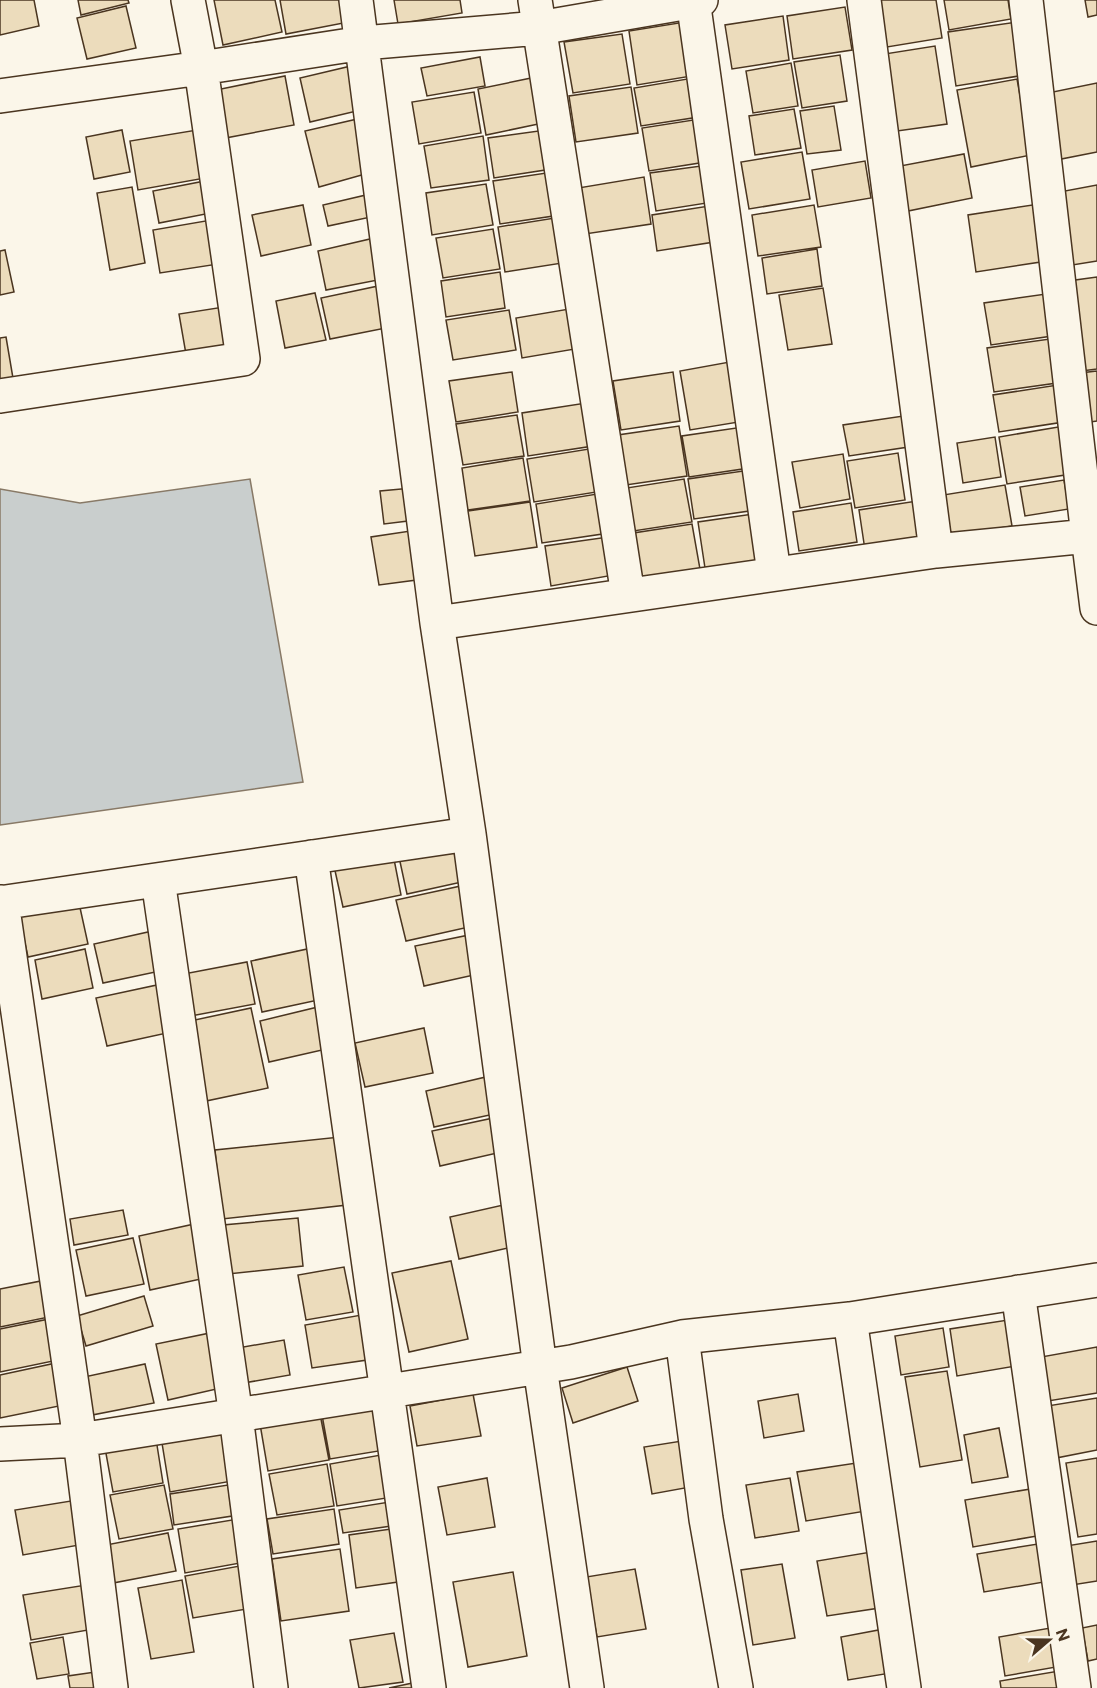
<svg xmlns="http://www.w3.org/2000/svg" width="1097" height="1688" viewBox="0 0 1097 1688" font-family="Commissioner,sans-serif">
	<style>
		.water { fill: #c9cecd; stroke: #887966; stroke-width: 1.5 }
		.building { fill: #ecdcbc; stroke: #4a3520; stroke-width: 1.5 }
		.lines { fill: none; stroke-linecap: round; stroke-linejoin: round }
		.minor-casing { stroke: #4a3520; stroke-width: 36 }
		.minor { stroke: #fbf6e9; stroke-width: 33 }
	</style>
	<rect width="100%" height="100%" fill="#fbf6e9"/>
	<path class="water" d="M 250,479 L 303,782 L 0,825 L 0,489 L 80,503 Z"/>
	<path class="building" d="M 0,0 L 34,0 L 39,26 L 0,35 Z
		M 78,0 L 128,0 L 129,3 L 81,15 Z
		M 214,0 L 275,0 L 282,32 L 223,45 Z
		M 280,0 L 350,0 L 354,21 L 286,34 Z
		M 394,0 L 460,0 L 462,13 L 398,24 Z
		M 874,0 L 936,0 L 942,38 L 881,48 Z
		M 944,0 L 1008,0 L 1011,19 L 949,30 Z
		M 1085,0 L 1097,0 L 1097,15 L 1088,17 Z
		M 126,6 L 136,48 L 87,59 L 77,18 Z
		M 845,7 L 852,50 L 793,59 L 787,16 Z
		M 783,16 L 789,60 L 732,69 L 725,25 Z
		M 691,21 L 698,75 L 637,85 L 629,31 Z
		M 1017,22 L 1025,75 L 956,86 L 948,32 Z
		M 622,34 L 630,84 L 573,93 L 564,42 Z
		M 935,46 L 947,124 L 890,132 L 878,55 Z
		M 840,55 L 847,101 L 802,108 L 794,62 Z
		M 480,57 L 485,86 L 427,96 L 421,68 Z
		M 791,63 L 798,106 L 753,113 L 746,71 Z
		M 351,66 L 361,110 L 310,122 L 300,78 Z
		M 285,76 L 294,125 L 220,139 L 211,91 Z
		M 541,76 L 548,122 L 486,135 L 478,89 Z
		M 699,77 L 705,116 L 641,126 L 634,88 Z
		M 1017,79 L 1031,155 L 971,167 L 957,90 Z
		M 1097,83 L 1097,152 L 1051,161 L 1038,95 Z
		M 631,87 L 638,133 L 576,142 L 569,96 Z
		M 474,92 L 481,133 L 419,144 L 412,102 Z
		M 834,106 L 841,150 L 807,154 L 800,111 Z
		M 794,109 L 801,148 L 755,155 L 749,116 Z
		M 366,117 L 376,171 L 319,187 L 305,131 Z
		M 706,118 L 712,161 L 649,171 L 642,128 Z
		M 203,129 L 211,177 L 138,190 L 130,141 Z
		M 553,129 L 558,168 L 494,178 L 488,138 Z
		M 122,130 L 130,172 L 94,179 L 86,137 Z
		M 483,136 L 489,180 L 431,188 L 424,146 Z
		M 802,152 L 810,199 L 749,209 L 741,162 Z
		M 964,154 L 972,198 L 908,211 L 900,166 Z
		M 865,161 L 871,198 L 818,207 L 812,170 Z
		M 701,166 L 707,203 L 656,211 L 650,173 Z
		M 553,172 L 560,215 L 500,224 L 493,181 Z
		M 644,177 L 651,224 L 585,234 L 578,188 Z
		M 210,180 L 216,212 L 159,223 L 153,191 Z
		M 486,184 L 493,225 L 432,235 L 426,193 Z
		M 1097,185 L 1097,261 L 1060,267 L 1054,193 Z
		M 132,187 L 145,263 L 110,270 L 97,193 Z
		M 366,195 L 371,217 L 328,226 L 323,205 Z
		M 1039,204 L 1047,261 L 976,272 L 968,215 Z
		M 303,205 L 311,245 L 261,256 L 252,215 Z
		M 814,205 L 821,247 L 758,256 L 752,215 Z
		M 709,206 L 714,242 L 657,251 L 652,215 Z
		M 561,217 L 569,262 L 505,272 L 498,227 Z
		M 217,219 L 225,263 L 160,273 L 153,230 Z
		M 493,229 L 500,269 L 443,278 L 436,238 Z
		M 370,239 L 378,280 L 326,290 L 318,251 Z
		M 817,249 L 822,286 L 767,294 L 762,258 Z
		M 5,250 L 14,292 L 0,295 L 0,251 Z
		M 500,272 L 505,308 L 446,317 L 441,281 Z
		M 1097,277 L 1097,369 L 1074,372 L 1061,282 Z
		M 383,285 L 391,327 L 330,339 L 321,298 Z
		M 823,288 L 832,344 L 788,350 L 779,295 Z
		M 315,293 L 326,340 L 285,348 L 276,301 Z
		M 1053,293 L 1059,335 L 991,345 L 984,303 Z
		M 230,306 L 238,353 L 187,360 L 179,314 Z
		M 575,308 L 581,348 L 522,358 L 516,318 Z
		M 509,310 L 516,350 L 453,360 L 446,320 Z
		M 6,337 L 15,390 L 0,393 L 0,338 Z
		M 1057,338 L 1064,382 L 994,392 L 987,348 Z
		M 735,361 L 745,421 L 690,430 L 680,371 Z
		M 1097,371 L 1097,421 L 1077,424 L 1071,374 Z
		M 512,372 L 518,412 L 456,422 L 449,381 Z
		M 673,372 L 680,421 L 621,430 L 613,381 Z
		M 1064,384 L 1070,421 L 999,432 L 993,395 Z
		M 586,403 L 593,446 L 528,456 L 522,413 Z
		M 517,415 L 524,456 L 463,465 L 456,424 Z
		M 910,415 L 915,446 L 849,456 L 843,425 Z
		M 1070,425 L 1078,473 L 1007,484 L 999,437 Z
		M 679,426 L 687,476 L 619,486 L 611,436 Z
		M 743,427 L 749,468 L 689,477 L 682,436 Z
		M 995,437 L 1001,477 L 963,483 L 957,443 Z
		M 595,448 L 603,491 L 534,502 L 527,459 Z
		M 898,453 L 905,500 L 855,508 L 847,461 Z
		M 843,454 L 850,499 L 800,508 L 792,462 Z
		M 523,458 L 530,501 L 468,510 L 462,468 Z
		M 750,470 L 756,510 L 694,519 L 688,479 Z
		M 684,479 L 692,522 L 627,532 L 620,489 Z
		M 1064,480 L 1069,509 L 1025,516 L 1020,487 Z
		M 1005,485 L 1012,526 L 950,536 L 943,495 Z
		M 412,488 L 416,520 L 384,524 L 380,491 Z
		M 603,493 L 609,533 L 542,543 L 536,504 Z
		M 917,501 L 923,541 L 865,550 L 859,510 Z
		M 530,502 L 537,547 L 475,556 L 468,511 Z
		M 851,503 L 857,542 L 799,551 L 793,512 Z
		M 760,513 L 767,559 L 705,568 L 698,522 Z
		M 692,524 L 700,569 L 634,579 L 627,534 Z
		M 417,530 L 424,579 L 379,585 L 371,537 Z
		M 608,537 L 614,575 L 551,586 L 545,546 Z
		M 462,843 L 471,880 L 407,894 L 399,857 Z
		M 393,854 L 401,895 L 343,907 L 334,866 Z
		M 470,884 L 478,925 L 406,941 L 396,900 Z
		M 77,894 L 88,944 L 28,957 L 17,907 Z
		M 157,930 L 165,970 L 103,983 L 94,944 Z
		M 474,934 L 483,973 L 424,986 L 415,946 Z
		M 312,948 L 323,999 L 262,1012 L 251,961 Z
		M 85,949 L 93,988 L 42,999 L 35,960 Z
		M 247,962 L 255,1004 L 180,1018 L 173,976 Z
		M 157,985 L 167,1033 L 107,1046 L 96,998 Z
		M 322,1006 L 331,1048 L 269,1062 L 260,1021 Z
		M 251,1008 L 268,1088 L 206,1101 L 190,1021 Z
		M 424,1028 L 433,1073 L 365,1087 L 355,1043 Z
		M 490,1076 L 499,1113 L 434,1127 L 426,1091 Z
		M 498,1117 L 506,1151 L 440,1166 L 432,1131 Z
		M 340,1137 L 347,1205 L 222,1219 L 215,1150 Z
		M 512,1203 L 521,1245 L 459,1259 L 450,1217 Z
		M 123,1210 L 128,1235 L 74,1245 L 70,1219 Z
		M 298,1218 L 303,1266 L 228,1274 L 223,1225 Z
		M 199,1223 L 210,1277 L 150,1290 L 139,1236 Z
		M 133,1238 L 144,1284 L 86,1296 L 76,1250 Z
		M 451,1261 L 468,1339 L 409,1352 L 392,1273 Z
		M 344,1267 L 353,1312 L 306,1320 L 298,1275 Z
		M 41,1281 L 49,1317 L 0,1327 L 0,1289 Z
		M 144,1296 L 153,1326 L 86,1346 L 77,1316 Z
		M 367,1314 L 374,1359 L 312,1368 L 305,1325 Z
		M 49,1319 L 58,1360 L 0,1372 L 0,1329 Z
		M 1008,1320 L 1016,1366 L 957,1376 L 950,1329 Z
		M 943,1328 L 949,1367 L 901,1375 L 895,1336 Z
		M 210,1333 L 221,1388 L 168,1400 L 156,1344 Z
		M 284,1340 L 290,1375 L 238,1384 L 232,1349 Z
		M 1097,1347 L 1097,1393 L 1048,1401 L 1041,1357 Z
		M 56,1363 L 64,1405 L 0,1418 L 0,1375 Z
		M 145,1364 L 154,1403 L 92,1415 L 84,1377 Z
		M 627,1367 L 638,1401 L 573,1423 L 562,1388 Z
		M 947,1371 L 962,1460 L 920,1467 L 905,1377 Z
		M 473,1394 L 481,1436 L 417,1446 L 410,1406 Z
		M 798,1394 L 804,1431 L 764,1438 L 758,1401 Z
		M 1097,1398 L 1097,1450 L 1056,1458 L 1047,1406 Z
		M 384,1404 L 391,1449 L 330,1459 L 322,1415 Z
		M 320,1414 L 329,1460 L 268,1471 L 260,1424 Z
		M 999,1428 L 1008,1477 L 972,1483 L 964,1435 Z
		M 230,1432 L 238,1480 L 170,1492 L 162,1443 Z
		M 156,1439 L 163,1483 L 113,1492 L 105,1448 Z
		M 688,1440 L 696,1486 L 652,1494 L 644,1447 Z
		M 392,1453 L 399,1496 L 337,1506 L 330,1464 Z
		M 1097,1458 L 1097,1534 L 1078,1537 L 1066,1463 Z
		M 863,1462 L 872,1510 L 806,1521 L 797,1472 Z
		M 327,1464 L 334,1506 L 277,1515 L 269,1474 Z
		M 487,1478 L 495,1527 L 447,1535 L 438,1487 Z
		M 790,1478 L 799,1531 L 755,1538 L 746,1485 Z
		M 164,1485 L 173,1529 L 119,1539 L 110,1495 Z
		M 228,1485 L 232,1516 L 174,1525 L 170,1494 Z
		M 1036,1488 L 1043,1535 L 973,1547 L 965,1500 Z
		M 77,1500 L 85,1544 L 23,1555 L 15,1510 Z
		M 402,1500 L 405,1524 L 343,1533 L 339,1510 Z
		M 334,1509 L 339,1544 L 273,1554 L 267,1519 Z
		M 238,1519 L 246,1562 L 185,1573 L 178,1529 Z
		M 405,1527 L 412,1580 L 356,1588 L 349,1535 Z
		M 168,1533 L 176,1571 L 113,1583 L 106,1545 Z
		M 1097,1541 L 1097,1581 L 1072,1585 L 1066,1546 Z
		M 1044,1543 L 1050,1581 L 984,1592 L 977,1554 Z
		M 340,1549 L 349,1611 L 281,1621 L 272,1559 Z
		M 877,1551 L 886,1607 L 827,1616 L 817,1561 Z
		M 782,1564 L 795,1638 L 753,1645 L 741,1570 Z
		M 245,1565 L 253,1608 L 193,1618 L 185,1576 Z
		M 635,1569 L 646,1629 L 597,1637 L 586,1577 Z
		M 513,1572 L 527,1656 L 468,1667 L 453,1582 Z
		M 182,1580 L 194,1652 L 151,1659 L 138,1588 Z
		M 86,1585 L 94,1629 L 31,1640 L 23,1595 Z
		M 1097,1625 L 1097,1659 L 1088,1661 L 1082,1628 Z
		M 1056,1627 L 1062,1666 L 1005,1676 L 999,1637 Z
		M 884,1629 L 891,1673 L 848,1680 L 841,1637 Z
		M 394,1633 L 403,1682 L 359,1688 L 350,1640 Z
		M 63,1637 L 69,1674 L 37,1679 L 30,1643 Z
		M 1065,1670 L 1068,1688 L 1001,1688 L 1000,1681 Z
		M 102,1671 L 105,1688 L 70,1688 L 68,1676 Z
		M 422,1681 L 423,1688 L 389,1688 Z"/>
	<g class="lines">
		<g class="minor-casing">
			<path id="minor" d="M 356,0 L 437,623
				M 535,0 L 628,595
				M 693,0 L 774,573
				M 864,0 L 936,551
				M 1026,0 L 1088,536 L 1097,535
				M 0,96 L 201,68 L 363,43 L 539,28 L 701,0
				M 0,396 L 243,359 L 201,68 L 188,0
				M 469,834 L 540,1367 L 587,1688
				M 311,857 L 429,1688
				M 158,880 L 236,1416 L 271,1688
				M 2,902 L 80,1440 L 111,1688
				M 0,903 L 469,834 L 437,623 L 936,551 L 1088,536 L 1097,608
				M 1018,1292 L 1074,1688
				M 850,1319 L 904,1688
				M 682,1337 L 706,1519 L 736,1688
				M 0,1444 L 80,1440 L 571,1362 L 682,1337 L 850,1319 L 1097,1280"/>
		</g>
		<use href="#minor" class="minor"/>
	</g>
	<g transform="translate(1049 1640) rotate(70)" stroke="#fbf6e9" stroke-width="4.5" paint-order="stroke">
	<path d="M0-4.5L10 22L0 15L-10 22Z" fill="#4a3520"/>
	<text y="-9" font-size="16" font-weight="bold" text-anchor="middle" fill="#4a3520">N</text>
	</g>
</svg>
